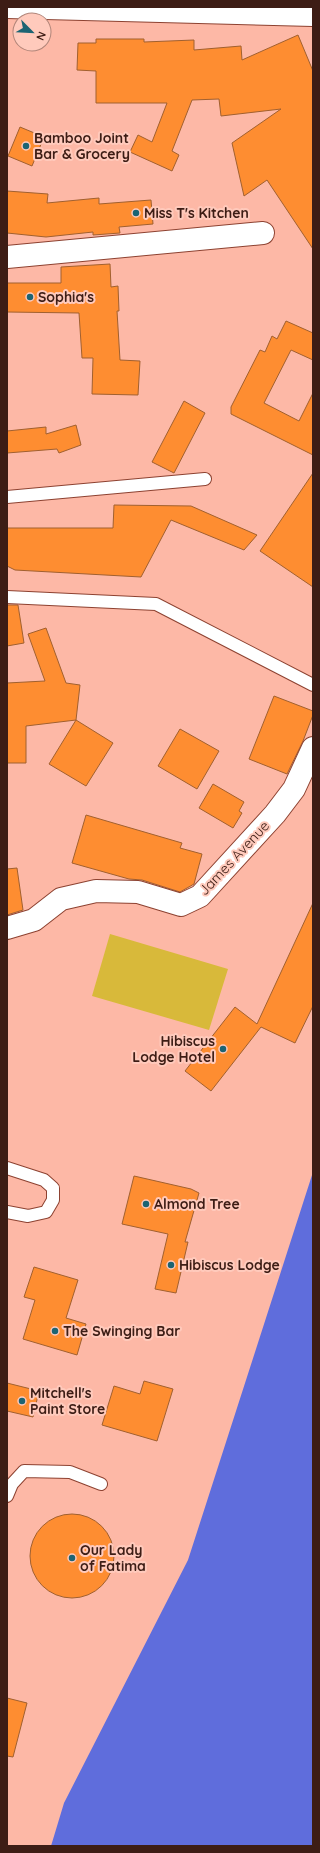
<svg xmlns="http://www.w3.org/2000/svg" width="320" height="1853" viewBox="0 0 320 1853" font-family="Quicksand,sans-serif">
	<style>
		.green { fill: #d8b93a }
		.water { fill: #5f6ddc }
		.building { fill: #fe8d31; stroke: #a1602f }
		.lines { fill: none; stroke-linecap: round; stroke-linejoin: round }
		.lane-casing { stroke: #8d4231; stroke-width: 14 }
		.street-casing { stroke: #8d4231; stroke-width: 24 }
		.lane { stroke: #fff; stroke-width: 12 }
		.street { stroke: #fff; stroke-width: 22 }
		.poi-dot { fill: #1c6473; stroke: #ffcabc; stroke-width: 1.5 }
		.labels { text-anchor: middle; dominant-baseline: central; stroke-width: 4; stroke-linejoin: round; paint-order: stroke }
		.poi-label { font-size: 14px; font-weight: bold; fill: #3d1d15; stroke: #ffcabc; text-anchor: start }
		.street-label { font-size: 14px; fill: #3d1d15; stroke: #ffcabc }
	</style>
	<rect width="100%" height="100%" fill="#fdb8a6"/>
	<path class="green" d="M 110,934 L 228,969 L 209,1030 L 92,996 Z"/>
	<path class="water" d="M 313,1172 L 313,1846 L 51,1846 L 64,1803 L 188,1560 Z"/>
	<path class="building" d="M 298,35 L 313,71 L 313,249 L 267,180 L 244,196 L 232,143 L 281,109 L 221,116 L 219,99 L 192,100 L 172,151 L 179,155 L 172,171 L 130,152 L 138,135 L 152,142 L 167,103 L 96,103 L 96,71 L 77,70 L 78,43 L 96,43 L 96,39 L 144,39 L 144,42 L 194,40 L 194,50 L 241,46 L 242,60 Z
		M 20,127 L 44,137 L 32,166 L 8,156 Z
		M 7,191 L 48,194 L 47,203 L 99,198 L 99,204 L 151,200 L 153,224 L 119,227 L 120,233 L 93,235 L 93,232 L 46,237 L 7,233 Z
		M 110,264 L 111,287 L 118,286 L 119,311 L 117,311 L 120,360 L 140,361 L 138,395 L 92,394 L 93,358 L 82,358 L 79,313 L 7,312 L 7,283 L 61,283 L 61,267 Z
		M 286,321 L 313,333 L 313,360 L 291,350 L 264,403 L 299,421 L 313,393 L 313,455 L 231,414 L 231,407 L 260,350 L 265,352 L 272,336 L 277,339 Z
		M 184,401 L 205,413 L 174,473 L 152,462 Z
		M 76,425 L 81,445 L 59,453 L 57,449 L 7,453 L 7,431 L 46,427 L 46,434 Z
		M 313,473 L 313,587 L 260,551 Z
		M 114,505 L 191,506 L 257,535 L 244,550 L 171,520 L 141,577 L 15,570 L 7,566 L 7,528 L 113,528 Z
		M 7,605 L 18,605 L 24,643 L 7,646 Z
		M 46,628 L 66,683 L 80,685 L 76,720 L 26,726 L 26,763 L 7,763 L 7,683 L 45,681 L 28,634 Z
		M 274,696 L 313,711 L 313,715 L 303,741 L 287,774 L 249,759 Z
		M 76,720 L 113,743 L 86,786 L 49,764 Z
		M 180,729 L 219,751 L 197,789 L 158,766 Z
		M 213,784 L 244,802 L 239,811 L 242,813 L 233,828 L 199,808 Z
		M 86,815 L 182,843 L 180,848 L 202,854 L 194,884 L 180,892 L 142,880 L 129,879 L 72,863 Z
		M 17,868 L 23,910 L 7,915 L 7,869 Z
		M 313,903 L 313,1006 L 295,1043 L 261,1027 L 211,1091 L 185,1071 L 235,1007 L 257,1024 Z
		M 134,1176 L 191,1189 L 199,1193 L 185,1242 L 188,1242 L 176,1293 L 155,1289 L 168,1234 L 122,1224 Z
		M 34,1267 L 78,1280 L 66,1318 L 86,1324 L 77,1355 L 23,1339 L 35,1300 L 24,1297 Z
		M 144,1381 L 173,1389 L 157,1441 L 102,1425 L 114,1386 L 140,1394 Z
		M 7,1383 L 39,1391 L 33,1417 L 7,1411 Z
		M30 1556a42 42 0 1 1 84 0a42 42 0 1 1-84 0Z
		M 7,1698 L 27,1703 L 13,1757 L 7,1756 Z"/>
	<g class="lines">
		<g class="lane-casing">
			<path id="lane" d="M 7,497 L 205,479
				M 7,597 L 156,604 L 313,685
				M 7,1168 L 44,1180 L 53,1188 L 53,1200 L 46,1212 L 28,1216 L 7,1212
				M 7,1496 L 12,1484 L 24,1471 L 70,1472 L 101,1484"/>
		</g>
		<g class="street-casing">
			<path id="street" d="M 7,7 L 313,15
				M 7,257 L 263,233
				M 7,928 L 34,920 L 61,899 L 96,891 L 138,892 L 181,905 L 200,896 L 275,814 L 294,789 L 313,748"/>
		</g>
		<use href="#lane" class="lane"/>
		<use href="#street" class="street"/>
	</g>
	<g class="poi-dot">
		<circle cx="26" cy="146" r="4"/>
		<circle cx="136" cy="213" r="4"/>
		<circle cx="30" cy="297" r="4"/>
		<circle cx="223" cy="1049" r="4"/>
		<circle cx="146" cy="1204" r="4"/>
		<circle cx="171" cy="1265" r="4"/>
		<circle cx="55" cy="1331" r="4"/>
		<circle cx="22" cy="1401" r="4"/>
		<circle cx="72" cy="1558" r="4"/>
	</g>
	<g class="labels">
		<g class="poi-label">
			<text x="34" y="138">Bamboo Joint<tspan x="34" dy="16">Bar &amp; Grocery</tspan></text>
			<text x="144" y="213">Miss T's Kitchen</text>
			<text x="38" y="297">Sophia's</text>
			<text x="215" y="1041" text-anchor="end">Hibiscus<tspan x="215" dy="16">Lodge Hotel</tspan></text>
			<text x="154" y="1204">Almond Tree</text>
			<text x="179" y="1265">Hibiscus Lodge</text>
			<text x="63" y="1331">The Swinging Bar</text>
			<text x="30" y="1393">Mitchell's<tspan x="30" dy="16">Paint Store</tspan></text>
			<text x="80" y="1550">Our Lady<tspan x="80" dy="16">of Fatima</tspan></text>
		</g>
		<g class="street-label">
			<text transform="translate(234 858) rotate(-47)">James Avenue</text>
		</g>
	</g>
	<rect width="320" height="1853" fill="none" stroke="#3d1d15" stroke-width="16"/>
	<g transform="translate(32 32) rotate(114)"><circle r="19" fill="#ffcabc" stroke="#b18579"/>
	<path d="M0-3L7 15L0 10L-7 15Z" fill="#1c6473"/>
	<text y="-6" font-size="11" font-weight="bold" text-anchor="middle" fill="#3d1d15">N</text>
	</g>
</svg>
